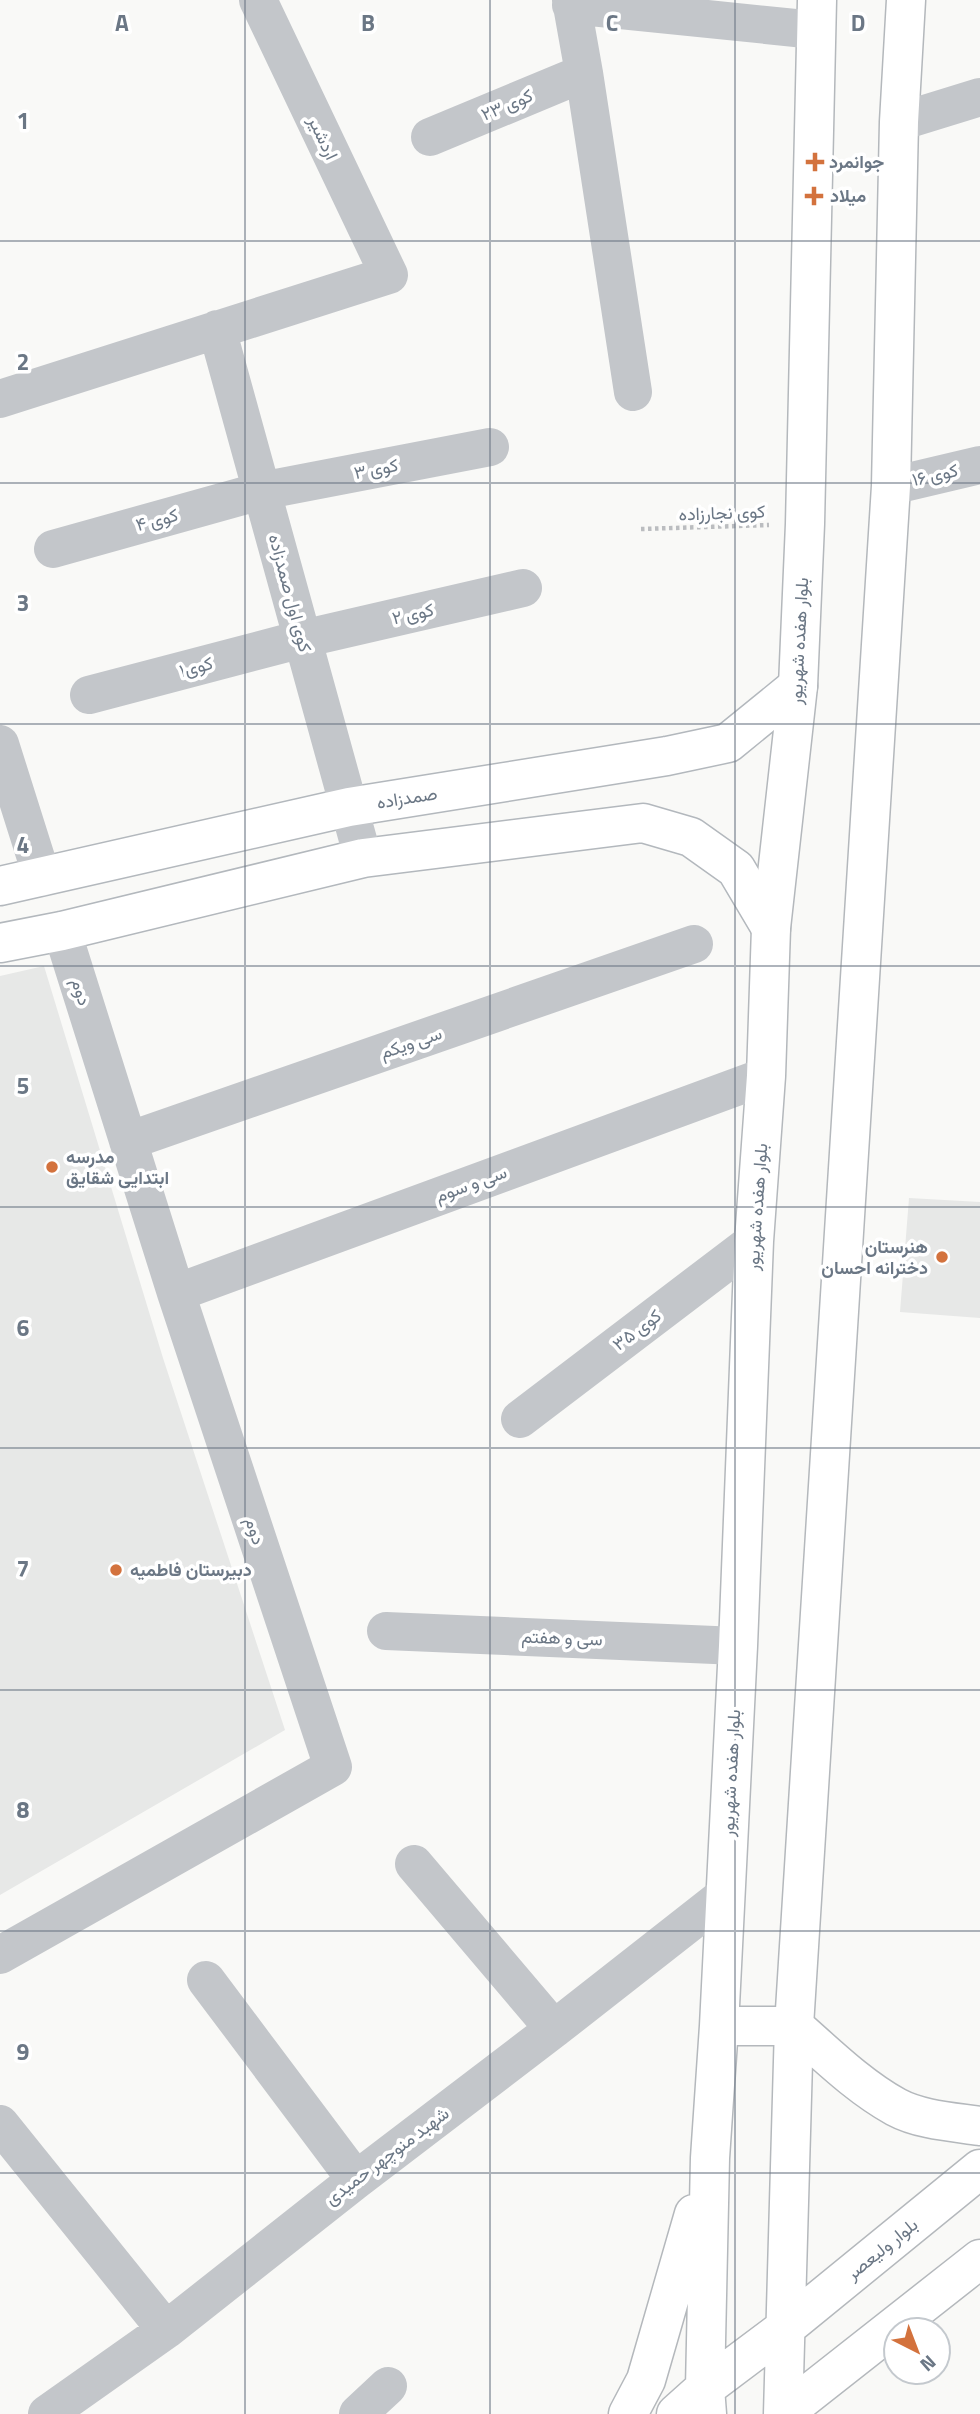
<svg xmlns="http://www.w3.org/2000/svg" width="980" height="2414" viewBox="0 0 980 2414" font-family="'Titillium Web',Vazirmatn,sans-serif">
<rect width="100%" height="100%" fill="#f9f9f7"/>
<path fill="#e7e8e7" d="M44,966L163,1358L285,1730L0,1895V976Z
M909,1198L980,1202V1318L900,1312Z"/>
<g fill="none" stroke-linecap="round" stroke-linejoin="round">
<g stroke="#b3b8bd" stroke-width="41">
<path id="secondary" d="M0,886L349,807L667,756L728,743L798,686
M0,943L62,931L363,858L643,823L691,837L736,869L771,928"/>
</g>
<g stroke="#b4b8bc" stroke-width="41">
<path id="primary" d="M719,2026H794C826,2054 858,2086 896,2107C920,2120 953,2122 980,2126
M628,2414L646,2380L694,2214
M676,2414L705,2388L785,2328L980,2169
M707,2414L705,2388L710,2158L719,2026L738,1646L754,1241L766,1076L771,928L798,686L805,524L817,0
M783,2414L794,2026L891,486L899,122L906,0
M783,2414L980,2259"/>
</g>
<path stroke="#bbbdc0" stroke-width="4.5" stroke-dasharray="3.5 3.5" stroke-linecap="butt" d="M641,529L769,525"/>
<path stroke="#c3c6ca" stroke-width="38" d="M571,0L584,73L633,392
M571,5L815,30
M899,122L980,97
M430,137L584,73
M217,329L363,858
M0,399L389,275L258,0
M891,486L980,465
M53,549L261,491L490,447
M89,695L302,639L523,588
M0,744L42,877
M128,1141L694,944
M176,1293L766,1076
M520,1419L754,1241
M386,1631L738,1646
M414,1864L554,2029
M0,1955L333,1767L176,1293L62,931
M206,1980L356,2180
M0,2124L166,2330
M47,2414L166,2330L356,2180L554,2029L725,1895
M358,2414L388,2386"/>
<use href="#secondary" stroke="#fff" stroke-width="38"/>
<use href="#primary" stroke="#fff" stroke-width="38"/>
</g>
<path fill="none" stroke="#6b7785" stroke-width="2" stroke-opacity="0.55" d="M245,0V2414M490,0V2414M735,0V2414M0,241H980M0,483H980M0,724H980M0,966H980M0,1207H980M0,1448H980M0,1690H980M0,1931H980M0,2173H980"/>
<g fill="#d3723d" stroke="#fff" stroke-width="2.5">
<path d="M811.5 151.5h7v7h7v7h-7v7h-7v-7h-7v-7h7z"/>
<path d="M810.5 185.5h7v7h7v7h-7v7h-7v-7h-7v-7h7z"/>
<circle cx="52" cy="1167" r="7"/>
<circle cx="942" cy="1257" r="7"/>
<circle cx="116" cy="1570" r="7"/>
</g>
<g text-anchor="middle" stroke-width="7" stroke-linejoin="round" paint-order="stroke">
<g font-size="18" fill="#6b7785" stroke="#fff">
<text transform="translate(507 105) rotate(-23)" y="6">کوی ۲۳</text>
<text transform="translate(323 138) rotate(65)" y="6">اردشیر</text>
<text transform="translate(376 469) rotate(-11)" y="6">کوی ۳</text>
<text transform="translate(935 475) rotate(-13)" y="6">کوی ۱۶</text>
<text transform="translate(722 513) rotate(-2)" y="6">کوی نجارزاده</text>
<text transform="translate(157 520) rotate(-15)" y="6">کوی ۴</text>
<text transform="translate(290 593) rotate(75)" y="6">کوی اول صمدزاده</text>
<text transform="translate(413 614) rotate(-13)" y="6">کوی ۲</text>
<text transform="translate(799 641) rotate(-87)" y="6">بلوار هفده شهریور</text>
<text transform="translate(196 667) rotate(-15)" y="6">کوی۱</text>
<text transform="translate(407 798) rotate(-9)" y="6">صمدزاده</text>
<text transform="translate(81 992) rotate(73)" y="6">دوم</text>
<text transform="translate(411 1043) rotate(-19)" y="6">سی ویکم</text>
<text transform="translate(471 1184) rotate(-20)" y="6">سی و سوم</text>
<text transform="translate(757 1207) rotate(-86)" y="6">بلوار هفده شهریور</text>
<text transform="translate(637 1330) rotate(-37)" y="6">کوی ۳۵</text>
<text transform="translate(255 1531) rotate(72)" y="6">دوم</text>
<text transform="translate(562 1638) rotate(2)" y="6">سی و هفتم</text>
<text transform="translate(731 1773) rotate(-87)" y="6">بلوار هفده شهریور</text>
<text transform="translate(387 2156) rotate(-37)" y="6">شهبد منوچهر حمیدی</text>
<text transform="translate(882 2249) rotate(-39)" y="6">بلوار ولیعصر</text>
</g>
<g font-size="18" font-weight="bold" fill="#6b7785" stroke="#fff" text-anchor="start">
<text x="829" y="168">جوانمرد</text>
<text x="830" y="202">میلاد</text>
<text x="66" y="1163">مدرسه<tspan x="66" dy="21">ابتدایی شقایق</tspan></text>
<text x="928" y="1253" text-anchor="end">هنرستان<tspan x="928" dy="21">دخترانه احسان</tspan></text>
<text x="130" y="1576">دبیرستان فاطمیه</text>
</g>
</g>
<g font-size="23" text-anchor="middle" font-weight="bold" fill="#6b7785" stroke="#fff" stroke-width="7" stroke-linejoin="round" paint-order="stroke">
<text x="122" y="31">A</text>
<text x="368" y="31">B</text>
<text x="612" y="31">C</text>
<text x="858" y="31">D</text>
<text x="23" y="129">1</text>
<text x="23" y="370">2</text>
<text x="23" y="611">3</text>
<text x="23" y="853">4</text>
<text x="23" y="1094">5</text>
<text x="23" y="1336">6</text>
<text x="23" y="1577">7</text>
<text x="23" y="1818">8</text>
<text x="23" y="2060">9</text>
</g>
<g transform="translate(917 2351) rotate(138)"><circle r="33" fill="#ffffff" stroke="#c4c9ce" stroke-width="2"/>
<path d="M0-5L12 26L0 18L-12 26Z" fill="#d3723d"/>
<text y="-10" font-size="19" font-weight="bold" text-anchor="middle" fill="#6b7785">N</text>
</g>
</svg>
